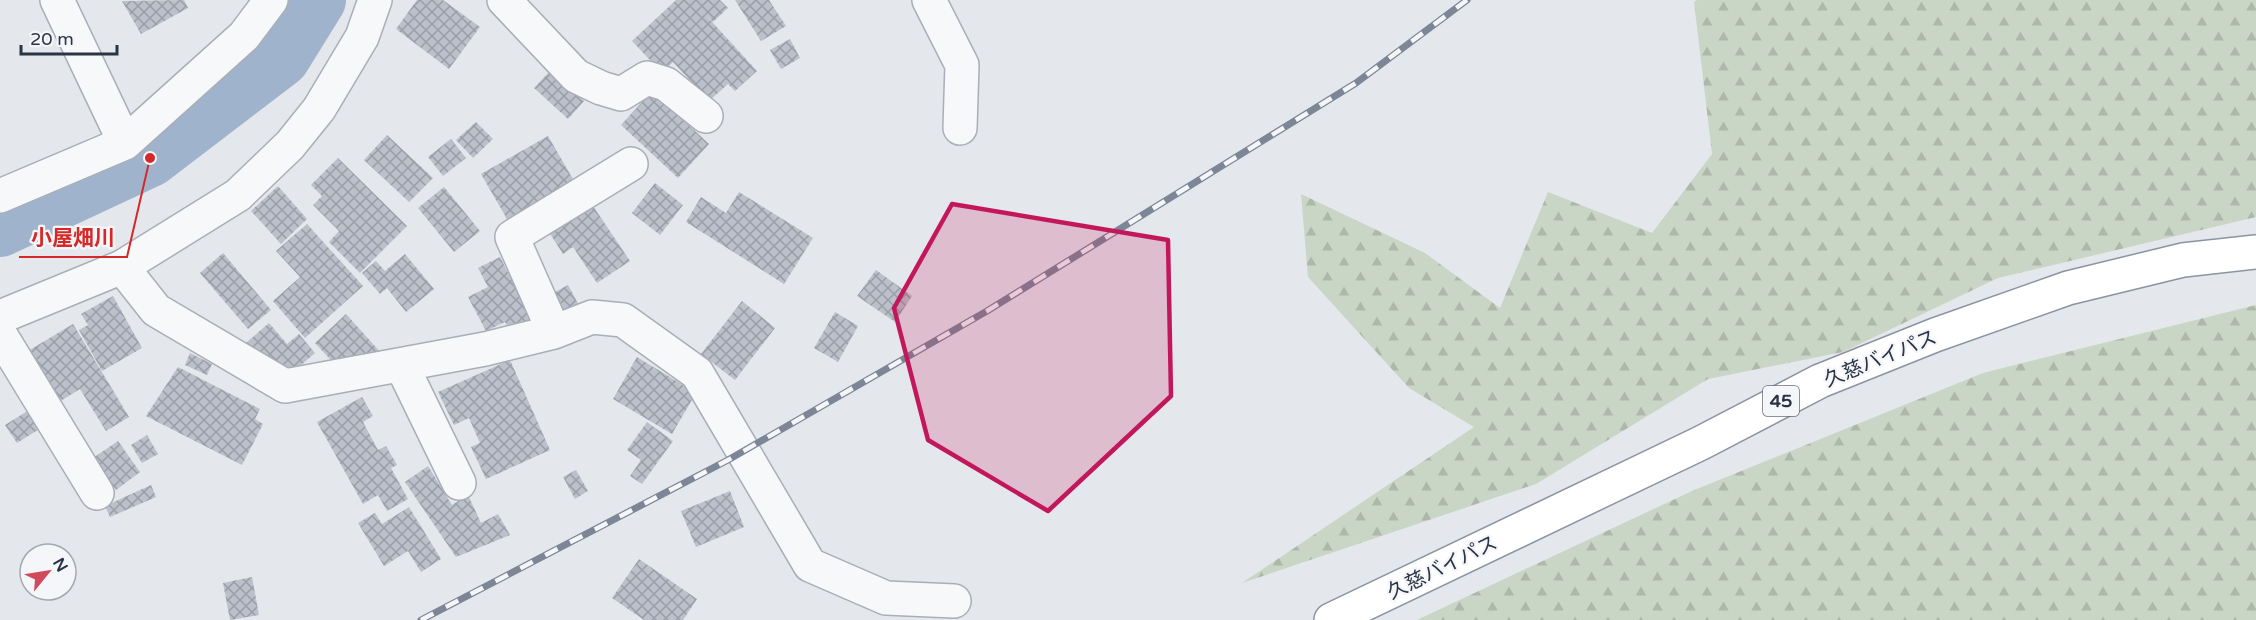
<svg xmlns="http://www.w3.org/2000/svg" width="2256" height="620" viewBox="0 0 2256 620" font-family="'Varela Round','Noto Sans JP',sans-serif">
<defs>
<pattern id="forest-firs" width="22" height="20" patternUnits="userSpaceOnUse" patternTransform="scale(1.5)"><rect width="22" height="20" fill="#c9d6c5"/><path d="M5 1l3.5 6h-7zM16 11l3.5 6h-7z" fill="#adb8ab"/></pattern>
<pattern id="building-cross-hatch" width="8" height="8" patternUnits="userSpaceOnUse" patternTransform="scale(1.5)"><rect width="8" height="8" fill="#bbc0ca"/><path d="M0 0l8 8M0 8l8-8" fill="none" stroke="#989da6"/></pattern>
</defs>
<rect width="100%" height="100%" fill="#e4e7ec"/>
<path fill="url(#forest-firs)" d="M1697,0H2256V217L1998,278L1843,352L1708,379L1536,484L1242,583L1474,427L1409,388L1308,277L1301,194L1425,253L1500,308L1548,192L1652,233L1712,154L1694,2Z
M2256,305V620H1417L1692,491L1983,373Z"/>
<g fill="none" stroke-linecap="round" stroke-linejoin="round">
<path stroke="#9fb4cc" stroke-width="58" d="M0,228L150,158L281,58L317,0"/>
</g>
<path fill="url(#building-cross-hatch)" d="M184,0L188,8L141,34L122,1Z
M417,0H443L480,27L449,69L396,29Z
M676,0H720L728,8L713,22L702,11L757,71L735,91L728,84L709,101L673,62L662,73L632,41Z
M735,0H769L786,26L761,41Z
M790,39L800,58L781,69L770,50Z
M551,70L584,101L568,119L534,88Z
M652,91L709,144L678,178L621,125Z
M476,122L493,139L473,158L456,140Z
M387,135L433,178L409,202L364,160Z
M548,136L574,181L507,219L481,174Z
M451,139L466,158L443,176L428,157Z
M338,158L407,226L360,273L329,242L339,231L313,205L322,196L311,185Z
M655,183L683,205L660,235L632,213Z
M278,186L307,219L281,244L251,211Z
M444,187L480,231L454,252L418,208Z
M739,192L813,238L784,284L686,222L701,197L726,213Z
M589,200L630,261L597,283L573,247L563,254L547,229Z
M307,224L363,286L305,338L273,301L300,277L276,251Z
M223,253L271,310L248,329L200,273Z
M405,254L434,289L406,312L387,288L380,294L362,273L376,261L385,271Z
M500,257L532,320L510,331L505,322L486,331L468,297L488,287L478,268Z
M876,270L912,296L895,322L857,296Z
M568,285L582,311L559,323L546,297Z
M113,296L142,348L102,371L79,330L88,325L81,314Z
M742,301L775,328L735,380L701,354Z
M835,312L858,326L838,362L814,348Z
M346,314L382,354L345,375L315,343Z
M269,323L287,344L299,334L315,353L286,378L269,371L246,343Z
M73,324L129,417L106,431L80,389L59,402L28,351Z
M190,353L212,364L207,375L185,365Z
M637,357L696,393L672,434L613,399Z
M510,360L550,450L486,479L471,447L480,443L469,418L454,425L438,392Z
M178,367L260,409L255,419L263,424L242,465L146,416Z
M362,397L373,416L363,422L378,450L386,446L397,465L391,468L408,499L387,511L378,495L363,504L317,422Z
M29,410L41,428L17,443L5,425Z
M647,422L673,441L642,484L630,476L641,460L627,450Z
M147,435L158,454L142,463L131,445Z
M118,441L140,472L116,490L93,458Z
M428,466L452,505L468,495L481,523L498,514L510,535L456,557L405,482Z
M576,470L588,491L575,499L563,477Z
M151,485L156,497L110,517L105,506Z
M730,491L744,527L696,547L681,511Z
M409,507L441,559L421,572L408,551L384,566L358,523L375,513L382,524Z
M639,559L697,599L683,620H644L612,598Z
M252,577L259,615L230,620L223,583Z"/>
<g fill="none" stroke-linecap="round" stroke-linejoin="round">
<g stroke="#a9aeb7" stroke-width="36">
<path id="minor" d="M57,0L125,143
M504,0L576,76L601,88L621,94L647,78L666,84L706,116
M929,0L962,65L960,128
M0,196L125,143L244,36L271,0
M122,267L156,310L285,386L485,349L554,332L592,317L623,320L697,373L810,565L886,598L954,601
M0,317L122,267L238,195L290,145L319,109L362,37L375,0
M554,332L512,237L631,164
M0,334L97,493
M402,366L459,483"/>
</g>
<g stroke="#8b94a3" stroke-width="36">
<path id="highway" d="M1331,620L1701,443L1820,381L1935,335L2068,288L2183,260L2256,252"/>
</g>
<use href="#minor" stroke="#f7f8fa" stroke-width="33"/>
<use href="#highway" stroke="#fff" stroke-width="33"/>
<g stroke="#7d8696" stroke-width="7">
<path id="rail" d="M421,620L728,460L987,311L1356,83L1467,0"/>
</g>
<use href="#rail" stroke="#f4f6f9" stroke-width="4.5" stroke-dasharray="14" stroke-linecap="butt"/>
</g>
<path fill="#c2185b" fill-opacity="0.2" stroke="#c2185b" stroke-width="4.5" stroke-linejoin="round" d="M952,204L1168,240L1171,396L1048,511L928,440L894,308Z"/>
<g text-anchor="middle" stroke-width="4.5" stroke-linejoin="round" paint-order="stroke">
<rect fill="#f4f6f9" stroke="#676e7b" stroke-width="1.5" x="1763" y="386" width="36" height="30" rx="4.5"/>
<g font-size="18" font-weight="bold" fill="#2b3445">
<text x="1781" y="407">45</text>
</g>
<g font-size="20" fill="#2b3445" stroke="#f4f6f9">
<text transform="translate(1880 358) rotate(-22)" y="7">久慈バイパス</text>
<text transform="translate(1442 567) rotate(-26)" y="7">久慈バイパス</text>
</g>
</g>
<path fill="none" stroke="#d62828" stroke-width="2" d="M150 158L127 257H19"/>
<circle fill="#d62828" stroke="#f4f6f9" stroke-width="2" cx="150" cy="158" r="6"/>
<g font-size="21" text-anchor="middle" font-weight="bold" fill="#d62828" stroke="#f4f6f9" stroke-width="4.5" stroke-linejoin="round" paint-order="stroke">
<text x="73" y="245">小屋畑川</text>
</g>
<g transform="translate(48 572) rotate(60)"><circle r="28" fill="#f4f6f9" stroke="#a4a8b1" stroke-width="1.5"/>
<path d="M0-4.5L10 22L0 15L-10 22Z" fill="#d1495b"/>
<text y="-9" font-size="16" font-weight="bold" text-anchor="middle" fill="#2b3445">N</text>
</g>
<path d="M21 45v9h96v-9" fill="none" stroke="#2b3445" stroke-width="3"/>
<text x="30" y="45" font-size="18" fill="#2b3445" stroke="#f4f6f9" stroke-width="4.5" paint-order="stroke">20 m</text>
</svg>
